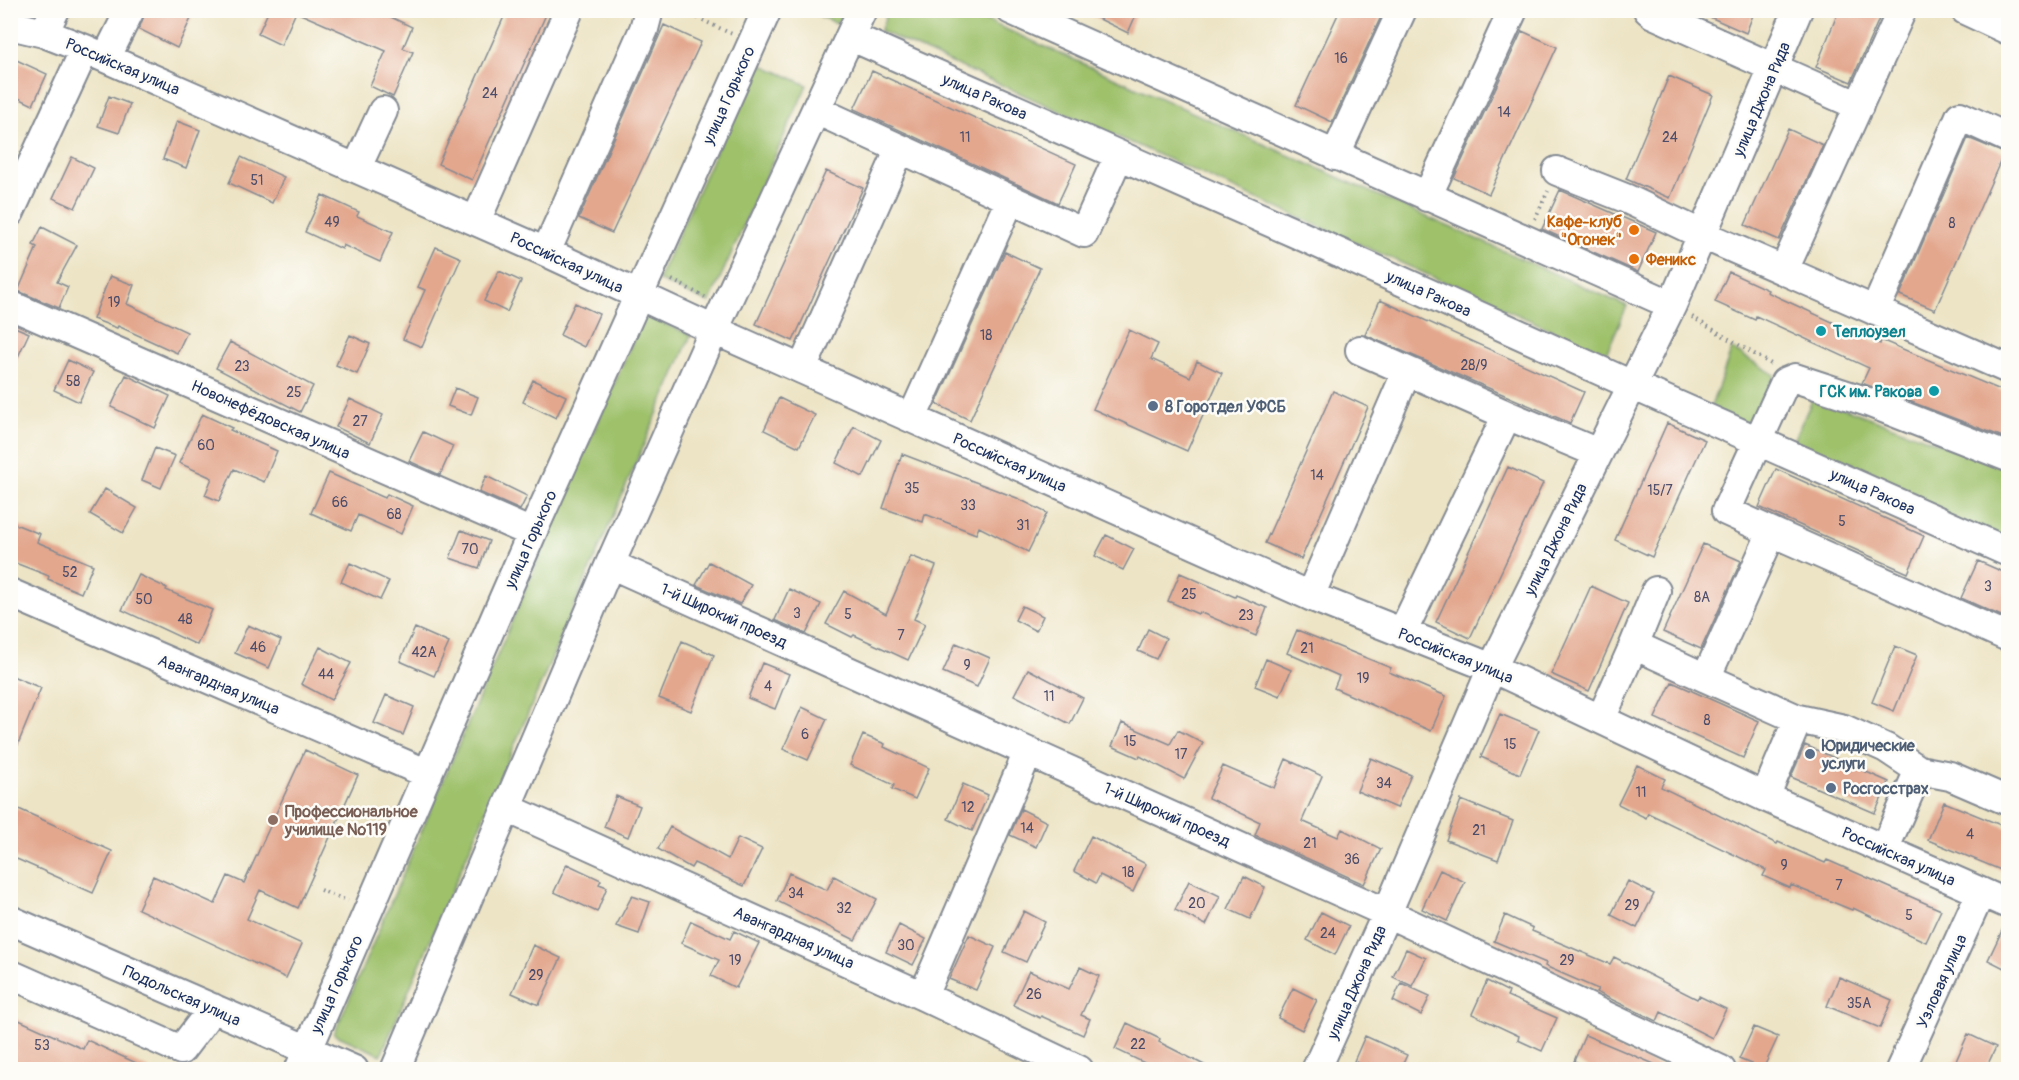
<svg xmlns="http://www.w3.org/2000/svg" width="2019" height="1080" viewBox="0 0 2019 1080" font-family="Pangolin,sans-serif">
<rect width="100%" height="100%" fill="#fdfcf7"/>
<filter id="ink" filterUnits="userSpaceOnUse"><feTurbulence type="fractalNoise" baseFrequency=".0167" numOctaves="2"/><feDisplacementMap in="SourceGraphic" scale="12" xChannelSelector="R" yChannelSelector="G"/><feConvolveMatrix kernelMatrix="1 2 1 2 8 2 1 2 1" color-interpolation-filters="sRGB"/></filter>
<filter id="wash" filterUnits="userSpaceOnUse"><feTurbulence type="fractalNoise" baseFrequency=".008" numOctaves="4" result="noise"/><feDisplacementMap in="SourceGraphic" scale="24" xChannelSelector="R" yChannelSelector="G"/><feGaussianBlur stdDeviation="1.35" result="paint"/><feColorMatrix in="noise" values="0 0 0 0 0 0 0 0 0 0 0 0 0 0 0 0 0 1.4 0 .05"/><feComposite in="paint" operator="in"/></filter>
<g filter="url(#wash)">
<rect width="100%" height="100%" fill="#ede4c5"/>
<path fill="#9ec16b" stroke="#5c7864" stroke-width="1.5" d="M809,11H844L837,24Z
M888,11H965L1627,306L1606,354L880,31Z
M756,62L807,85L709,303L658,280Z
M644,315L691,335L381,1055L334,1034Z
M1732,349L1775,375L1750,426L1710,409Z
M1814,397L2008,469V543L1790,447Z"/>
<g id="blocks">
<path fill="#e3a78e" d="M146,10H195L177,48L139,29Z
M269,10H376L412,27L403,48L413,52L393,97L370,86L386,51L296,12L281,45L258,34Z
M507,10H548L472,180L438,164Z
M1081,10H1138L1128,33Z
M1340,10H1384L1332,122L1296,105Z
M1694,10H1755L1746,33Z
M1839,10H1883L1851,82L1816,67Z
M664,25L701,42L612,233L579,218Z
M1522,31L1557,47L1489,194L1454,178Z
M10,57L47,74L33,105L10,94Z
M872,71L1076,164L1058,203L854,109Z
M1669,76L1713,95L1670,198L1626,179Z
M109,96L130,104L119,133L98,126Z
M177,121L200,130L186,168L163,159Z
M1788,129L1823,145L1779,240L1745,225Z
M1968,138L2004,153L1935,310L1900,295Z
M72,157L94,168L75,208L53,198Z
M241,157L284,177L272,203L229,183Z
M826,171L863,188L793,341L756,324Z
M1560,190L1656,232L1638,272L1542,229Z
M322,195L359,212L357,216L393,232L380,262L343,245L342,249L305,232Z
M42,227L77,245L57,282L68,287L59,308L18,291L37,247L33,245Z
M436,247L461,258L422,347L403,339L425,290L418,287Z
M1005,252L1040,268L970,420L936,404Z
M499,271L521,281L507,312L484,301Z
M1729,272L1768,290L1767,292L1880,344L1881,340L2008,393V439L1862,383L1869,368L1756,316L1755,320L1715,302Z
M110,276L134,285L127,304L187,332L177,353L118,326L117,328L93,319Z
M1380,300L1584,392L1570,423L1365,335Z
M575,303L599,314L584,347L560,335Z
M10,325L29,333L10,374Z
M1129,330L1158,344L1151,359L1190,377L1197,361L1222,373L1187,451L1093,409Z
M350,335L370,344L357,374L336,365Z
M230,342L313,386L300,412L216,368Z
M68,360L93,372L79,402L54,390Z
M126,375L170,396L155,428L111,407Z
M533,380L566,396L556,418L523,402Z
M455,388L478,397L471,415L448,406Z
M1333,391L1368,407L1301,559L1265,543Z
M779,398L815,415L799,447L764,430Z
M350,399L383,415L370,443L336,427Z
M202,414L232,428L230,430L277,451L264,482L234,469L219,501L205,495L212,478L179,463Z
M1667,423L1705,440L1652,557L1615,540Z
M854,426L881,440L863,477L836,463Z
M423,432L453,446L440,475L409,461Z
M155,448L175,456L161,488L142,480Z
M902,454L1017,498L1047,513L1028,552L979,527L976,534L925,514L923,522L883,508Z
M1508,467L1543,483L1470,638L1436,622Z
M1776,469L1924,536L1908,573L1759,507Z
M329,473L385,498L387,494L413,506L401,534L358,515L351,531L311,513Z
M486,476L527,496L520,510L479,492Z
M105,489L137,508L123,533L90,514Z
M10,522L40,534L37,542L93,565L81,593L48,579L49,576L10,561Z
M461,530L489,541L479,568L450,558Z
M1106,535L1134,549L1123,570L1095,556Z
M1703,544L1741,561L1701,649L1663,632Z
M911,556L936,566L914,619L925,624L908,660L854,635L852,637L826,624L844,591L886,614Z
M1978,561L2008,574V619L1961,598Z
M709,562L751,585L740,604L696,585Z
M350,563L389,581L380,600L341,582Z
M1180,573L1235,597L1236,595L1267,608L1256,636L1199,612L1198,614L1168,601Z
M139,575L167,588L166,590L212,610L197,645L122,610Z
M1591,586L1628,603L1589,691L1551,674Z
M789,589L821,604L806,634L775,620Z
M1022,606L1043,616L1036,631L1015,620Z
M248,625L281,640L269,668L235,653Z
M415,628L449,643L434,676L400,661Z
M1148,629L1166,638L1156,659L1138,651Z
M1297,630L1391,668L1389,672L1446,696L1431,731L1334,688L1339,676L1287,653Z
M682,641L714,655L691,711L659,698Z
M956,643L990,658L977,687L943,672Z
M1895,646L1917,655L1894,711L1872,702Z
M320,647L351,663L331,700L301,684Z
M1266,659L1291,670L1280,696L1255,686Z
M762,663L789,674L775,709L748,698Z
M1028,669L1083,698L1070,724L1014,695Z
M10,675L41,688L11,761H10Z
M1672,682L1759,721L1743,758L1655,718Z
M386,695L414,707L403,735L374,723Z
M802,707L827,719L808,760L783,749Z
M1500,714L1539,730L1520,774L1481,757Z
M1122,723L1170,744L1178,730L1203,743L1184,779L1140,756L1139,758L1112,746Z
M863,735L885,744L884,747L929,768L915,799L892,789L894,785L850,765Z
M1805,745L1889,782L1875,813L1791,777Z
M305,750L358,775L298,908L260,890L247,919L302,944L286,978L138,909L153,876L215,904L228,876L244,883Z
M1371,758L1411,775L1397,808L1357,791Z
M1286,759L1322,776L1302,821L1338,837L1342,829L1381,849L1364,884L1255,835L1260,822L1208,798L1223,766L1274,788Z
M1637,765L1665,779L1661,787L1777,844L1778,842L1825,863L1827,860L1941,910L1926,942L1853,908L1852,910L1791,885L1790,888L1763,876L1766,870L1648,813L1646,818L1618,804Z
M963,784L988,795L972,831L948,819Z
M616,796L640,806L628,837L604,827Z
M1461,800L1513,821L1498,860L1446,840Z
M1944,802L2008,828V873L1928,840Z
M10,805L112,851L93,893L10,856Z
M1021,809L1047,822L1036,847L1010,835Z
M670,827L728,859L738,838L762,849L744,886L694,863L691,868L658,849Z
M1091,836L1146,864L1133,892L1100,875L1096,883L1074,871Z
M567,864L601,880L599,884L607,887L597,912L554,892Z
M1440,870L1465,882L1447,921L1422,909Z
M789,873L827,890L834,876L877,899L855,940L777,901Z
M1244,876L1265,887L1250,919L1228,909Z
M1189,881L1220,896L1206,925L1175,910Z
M1628,881L1654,894L1637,928L1611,915Z
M632,896L650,902L639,934L616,926Z
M1024,911L1045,922L1026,962L1004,952Z
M1321,912L1349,926L1335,955L1307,940Z
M1505,915L1533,928L1532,931L1610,964L1614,957L1697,999L1699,996L1726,1009L1712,1038L1661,1012L1657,1021L1596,992L1598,989L1545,966L1546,963L1494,941Z
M2007,920H2008V970L1988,960Z
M691,921L730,939L734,931L759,943L736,988L711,976L719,960L681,943Z
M899,925L926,939L913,965L886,952Z
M969,935L995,947L976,990L949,979Z
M533,945L561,958L539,1005L512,993Z
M1406,949L1426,958L1412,986L1393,977Z
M1080,967L1099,976L1081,1015L1090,1019L1083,1035L1041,1016L1040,1018L1013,1005L1029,971L1069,989Z
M1839,977L1892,1000L1880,1028L1827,1006Z
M1487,981L1509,992L1507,996L1557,1018L1542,1051L1518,1040L1519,1036L1472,1014Z
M1401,983L1430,996L1421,1015L1393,1001Z
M1293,988L1317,1000L1302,1030L1278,1018Z
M10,1016L83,1049L87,1040L151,1070H10Z
M1127,1023L1160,1039L1159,1042L1214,1070H1159L1115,1049Z
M1754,1027L1778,1037L1763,1069L1739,1059Z
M1968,1034L1996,1047L1985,1070H1952Z
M1585,1035L1666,1069V1070H1594L1574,1061Z
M1365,1036L1407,1055L1400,1070H1374L1354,1061Z"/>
</g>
</g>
<g filter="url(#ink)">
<use href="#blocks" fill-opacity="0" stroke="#848a92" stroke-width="1.5"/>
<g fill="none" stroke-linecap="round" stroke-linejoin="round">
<g stroke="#848a92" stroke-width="32">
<path id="minor" d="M1011,10L1672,305
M1648,10L1653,14L1859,106
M1965,10L2008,30
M10,25L44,33L85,49L546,252L714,330L1310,596L1492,668L1765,797L2008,904
M44,33L55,10
M850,36L1295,233L1632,385L2008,552
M106,58L130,10
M816,110L1084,233L1119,155
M1335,156L1402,10
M357,167L383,111
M1557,171L1625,198L1703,235L2008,369
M1427,197L1513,10
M10,212L85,49
M476,221L569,10
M546,252L644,29L649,10
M1784,270L1902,10
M10,305L532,533
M1875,311L1960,116L2008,138
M1360,350L1507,415L1598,453
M802,369L900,149
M912,418L1010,200
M1772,532L2008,637
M610,564L1387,913L1721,1070
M10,593L428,774
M1310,596L1407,371
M1402,633L1507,415
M1634,645L1656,591
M1601,719L1634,645L1706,678
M1798,719L1706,678L1772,532L1726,511L1785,382L1795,378L1868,402L2008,457
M1919,770L1950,776L2008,801
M1765,797L1798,719L1844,729L1886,748L1919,770L1884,850
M507,808L923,996L1079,1070
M10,920L354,1070
M10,974L181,1050L213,1008
M923,996L1028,752
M299,1070L532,533L767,10
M395,1070L610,564L714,330L862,10
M1316,1070L1387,913L1492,668L1672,305L1798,10
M1900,1070L1981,892"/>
</g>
<path stroke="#848a92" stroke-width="4" stroke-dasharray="1.5 4.5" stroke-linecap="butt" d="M681,10L732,34
M1535,219L1548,191
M672,280L705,297
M1692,317L1771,364
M320,890L348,901"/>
<use href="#minor" stroke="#fff" stroke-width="28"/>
</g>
</g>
<g fill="#e8710a" stroke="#fdfcf7" stroke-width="2">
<circle cx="1634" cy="230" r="6"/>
<circle cx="1634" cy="259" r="6"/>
</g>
<g fill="#0f9aa8" stroke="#fdfcf7" stroke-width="2">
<circle cx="1821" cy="331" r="6"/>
<circle cx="1934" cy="391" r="6"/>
</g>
<g fill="#5c6f8a" stroke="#fdfcf7" stroke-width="2">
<circle cx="1153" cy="406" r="6"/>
<circle cx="1810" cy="754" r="6"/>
<circle cx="1831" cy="788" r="6"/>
</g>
<circle fill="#8d6e63" stroke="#fdfcf7" stroke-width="2" cx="273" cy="820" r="6"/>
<g text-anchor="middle" stroke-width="5" stroke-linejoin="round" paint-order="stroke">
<g font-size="14" fill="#4d4d6a">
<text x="1341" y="63">16</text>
<text x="490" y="98">24</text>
<text x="1504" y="117">14</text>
<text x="965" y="142">11</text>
<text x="1670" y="142">24</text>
<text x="257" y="185">51</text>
<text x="332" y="227">49</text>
<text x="1952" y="228">8</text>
<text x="114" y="307">19</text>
<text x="986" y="340">18</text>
<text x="1474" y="370">28/9</text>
<text x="242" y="371">23</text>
<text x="73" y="386">58</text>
<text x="294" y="397">25</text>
<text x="360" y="426">27</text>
<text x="206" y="450">60</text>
<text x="1317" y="480">14</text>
<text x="912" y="493">35</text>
<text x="1660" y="495">15/7</text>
<text x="340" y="507">66</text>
<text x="968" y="510">33</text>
<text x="394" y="519">68</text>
<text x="1842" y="526">5</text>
<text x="1023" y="530">31</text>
<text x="470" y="554">70</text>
<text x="70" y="577">52</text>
<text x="1988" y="591">3</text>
<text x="1189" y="599">25</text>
<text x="1702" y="602">8А</text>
<text x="144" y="604">50</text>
<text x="797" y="618">3</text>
<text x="848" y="619">5</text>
<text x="1246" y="620">23</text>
<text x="185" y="624">48</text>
<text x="901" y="640">7</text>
<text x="258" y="652">46</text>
<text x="1307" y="653">21</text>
<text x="424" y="657">42А</text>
<text x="967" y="670">9</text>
<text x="326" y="679">44</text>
<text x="1363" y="683">19</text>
<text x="768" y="691">4</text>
<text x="1049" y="701">11</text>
<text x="1707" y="725">8</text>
<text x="805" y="739">6</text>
<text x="1130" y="746">15</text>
<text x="1510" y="749">15</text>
<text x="1181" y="759">17</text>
<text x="1384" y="788">34</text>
<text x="1641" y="797">11</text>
<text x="968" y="812">12</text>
<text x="1027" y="833">14</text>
<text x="1479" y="835">21</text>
<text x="1970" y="839">4</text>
<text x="1310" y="848">21</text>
<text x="1352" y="864">36</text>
<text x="1784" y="870">9</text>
<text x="1128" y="877">18</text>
<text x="1839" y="890">7</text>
<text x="796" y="898">34</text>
<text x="1197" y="908">20</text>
<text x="1632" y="910">29</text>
<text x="844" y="913">32</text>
<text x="1909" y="920">5</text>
<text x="1328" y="938">24</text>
<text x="906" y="950">30</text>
<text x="735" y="965">19</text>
<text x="1567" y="965">29</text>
<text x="536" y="980">29</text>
<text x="1034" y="999">26</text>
<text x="1859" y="1008">35А</text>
<text x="1138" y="1049">22</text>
<text x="42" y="1050">53</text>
</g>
<g font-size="16" fill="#1b2f5e" stroke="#fdfcf7">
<text transform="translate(123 66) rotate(23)" y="6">Российская улица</text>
<text transform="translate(728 95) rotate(-66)" y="6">улица Горького</text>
<text transform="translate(985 96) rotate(24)" y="6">улица Ракова</text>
<text transform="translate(1761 99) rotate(-67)" y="6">улица Джона Рида</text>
<text transform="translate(567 262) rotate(25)" y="6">Российская улица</text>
<text transform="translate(1429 293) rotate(24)" y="6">улица Ракова</text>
<text transform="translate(271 419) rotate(24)" y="6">Новонефёдовская улица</text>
<text transform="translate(1010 462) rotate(24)" y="6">Российская улица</text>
<text transform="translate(1873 491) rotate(24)" y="6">улица Ракова</text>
<text transform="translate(530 539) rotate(-66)" y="6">улица Горького</text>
<text transform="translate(1555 539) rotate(-64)" y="6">улица Джона Рида</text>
<text transform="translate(724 615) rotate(24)" y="6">1-й Широкий проезд</text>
<text transform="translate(1456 655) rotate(22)" y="6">Российская улица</text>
<text transform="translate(219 684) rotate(23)" y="6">Авангардная улица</text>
<text transform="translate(1167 814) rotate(24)" y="6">1-й Широкий проезд</text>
<text transform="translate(1899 856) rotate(24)" y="6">Российская улица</text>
<text transform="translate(794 937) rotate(24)" y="6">Авангардная улица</text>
<text transform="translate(1941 981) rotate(-66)" y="6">Узловая улица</text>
<text transform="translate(1356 982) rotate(-66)" y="6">улица Джона Рида</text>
<text transform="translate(336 984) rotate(-66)" y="6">улица Горького</text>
<text transform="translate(182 995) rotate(24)" y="6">Подольская улица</text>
</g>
<g font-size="16" font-weight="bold" fill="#c56008" stroke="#fdfcf7" text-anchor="end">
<text x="1622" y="227">Кафе-клуб<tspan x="1622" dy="18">"Огонек"</tspan></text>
<text x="1646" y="265" text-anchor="start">Феникс</text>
</g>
<g font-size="16" font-weight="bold" fill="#0d838f" stroke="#fdfcf7" text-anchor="start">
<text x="1833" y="337">Теплоузел</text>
<text x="1922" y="397" text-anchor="end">ГСК им. Ракова</text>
</g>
<g font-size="16" font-weight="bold" fill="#4e5e75" stroke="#fdfcf7" text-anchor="start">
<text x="1165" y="412">8 Горотдел УФСБ</text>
<text x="1822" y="751">Юридические<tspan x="1822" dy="18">услуги</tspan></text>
<text x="1843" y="794">Росгосстрах</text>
</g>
<g font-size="16" font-weight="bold" fill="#785e54" stroke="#fdfcf7" text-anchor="start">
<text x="285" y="817">Профессиональное<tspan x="285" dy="18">училище №119</tspan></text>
</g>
</g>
<rect width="2019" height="1080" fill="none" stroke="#fdfcf7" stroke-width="36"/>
</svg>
